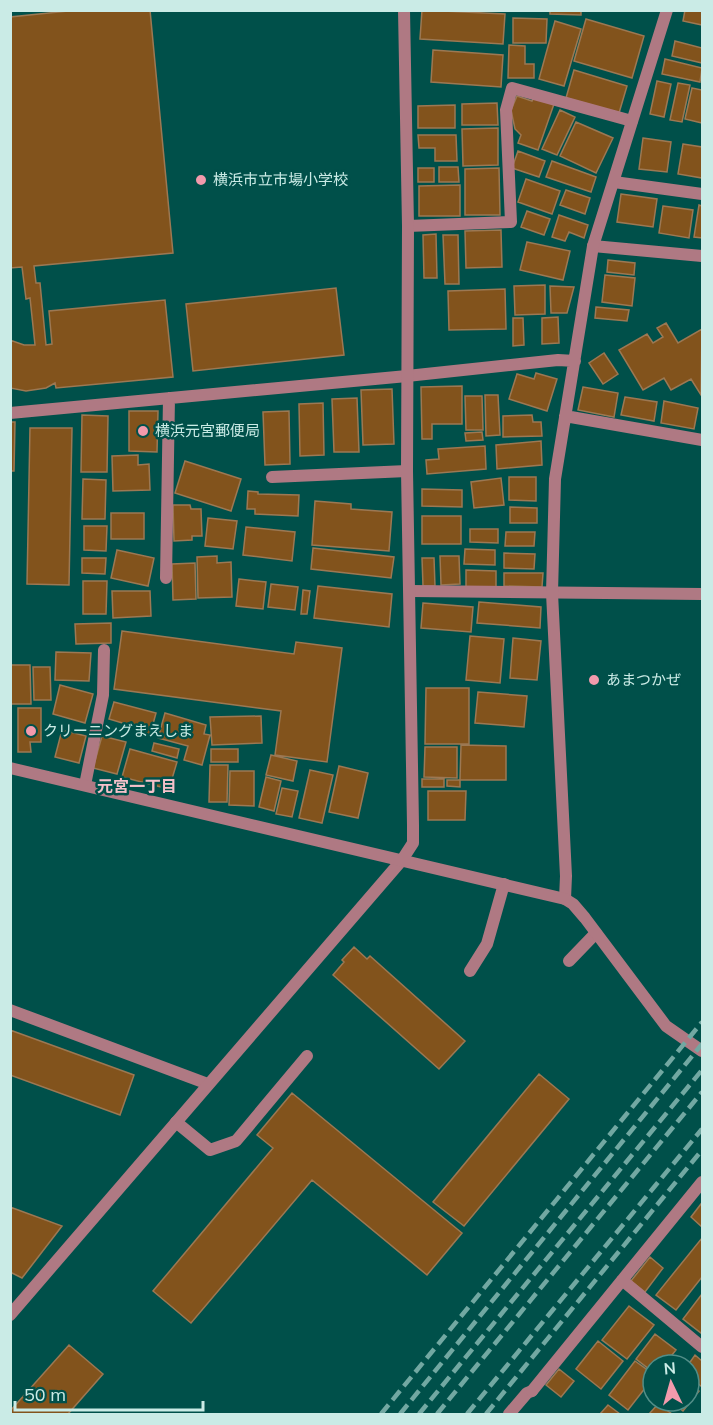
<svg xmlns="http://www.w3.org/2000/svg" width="713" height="1425" viewBox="0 0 713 1425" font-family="Mulish,'Noto Sans JP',sans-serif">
<rect width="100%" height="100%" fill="#00504a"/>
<path fill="#82531c" stroke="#9c7853" stroke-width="1.5" d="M78,10H150L173,253L34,266L36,283H40L46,345L52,344L49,311L165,300L173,377L56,388L55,383L46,388L26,391L10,388V340L24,345H35L30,298L26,299L22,267L10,268V17Z
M422,10L505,14L503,44L420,39Z
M550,10H581V15L550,14Z
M685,10H702V25L683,21Z
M513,18L547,19L546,43H513Z
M586,19L644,36L632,78L574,61Z
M555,21L581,29L564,86L539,79Z
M675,41L702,48V63L672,56Z
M509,45L525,46V64H534V78H508Z
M433,50L503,55L501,87L431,82Z
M665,59L702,68L700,82L662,74Z
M574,70L627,86L619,113L566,98Z
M657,81L671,84L664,117L650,114Z
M678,83L690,85L682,122L670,120Z
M692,88L702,90V123L685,119Z
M517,96L532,101L534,97L554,104L538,150L518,143L521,135L515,129L511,110Z
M497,103L498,125H462V104Z
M455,105V128H418V106Z
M560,110L575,117L557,155L542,149Z
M576,122L613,138L596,173L560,156Z
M498,128V165L463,166L462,129Z
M418,135H456L457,161H435V148H419Z
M643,138L671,142L667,172L639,169Z
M683,144L702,147V178L678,174Z
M518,151L545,161L539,177L512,168Z
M552,161L596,177L591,192L546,177Z
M439,167H458L459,182H439Z
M418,168H434V182H418Z
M499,168L500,215H465V169Z
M526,179L560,191L552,214L518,202Z
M460,185V216H419V186Z
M566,190L590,198L585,214L560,205Z
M621,194L657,199L653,227L617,222Z
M699,205L702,206V238L694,237Z
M663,206L693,210L689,238L659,233Z
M527,211L550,219L544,235L521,227Z
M559,215L588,225L584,238L569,232L565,241L552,237Z
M501,230L502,267L466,268L465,231Z
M436,234L437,278H424L423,235Z
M443,235H458L459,284H445Z
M527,242L570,251L563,280L520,270Z
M608,260L635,263L634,275L607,272Z
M605,275L635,278L632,306L602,302Z
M545,285V314L515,315L514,286Z
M550,286L574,287L567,313H551Z
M336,288L344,355L193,371L186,304Z
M505,289L506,329L449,330L448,291Z
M596,307L629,310L627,321L595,318Z
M558,317L559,343L542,344V318Z
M513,318H523L524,345L513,346Z
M666,323L678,343L702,329L701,395L691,379L671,390L664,378L643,390L619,350L647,334L653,343L663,337L657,328Z
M604,353L618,374L603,384L589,363Z
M536,373L557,379L547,411L509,399L517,374L534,379Z
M462,386V424H432V439H422L421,387Z
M583,387L618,393L614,417L578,410Z
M392,389L394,444L363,445L361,390Z
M485,395H498L500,435L486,436Z
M465,396H482L483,430H466Z
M625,397L657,402L654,421L621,415Z
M357,398L359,452H334L332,399Z
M664,401L698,408L694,429L661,423Z
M323,403L324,455L300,456L299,404Z
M129,411H158L157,452L129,451Z
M289,411L290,464L265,465L263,412Z
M82,415L108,416L107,472H81Z
M532,415L533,422H541L542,436L503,437V416Z
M10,422H15L14,471H10Z
M30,428H72L69,585L27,584Z
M482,432L483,440L466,441L465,433Z
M541,441L542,465L497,469L496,445Z
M485,446L486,469L427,474L426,460L439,459L438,449Z
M138,455V465L149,464L150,490L113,491L112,456Z
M185,461L241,479L231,511L175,493Z
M509,477H536V501L509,500Z
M501,478L504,505L474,508L471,482Z
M83,479L106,480L105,519H82Z
M422,489L462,490V507L422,506Z
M248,491L258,492V494L299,495L298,516L255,514V509H247Z
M315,501L351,504V509L392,512L389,551L312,545Z
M173,505H190L191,509H201L202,536H192V540L174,541Z
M510,507L537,508V523H510Z
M111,513H144V539H111Z
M422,516H461V544H422Z
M208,518L237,521L233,549L205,546Z
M84,526H107L106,551L84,550Z
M246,527L295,532L292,561L243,555Z
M470,529H498V543L470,542Z
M506,532H535L534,546H505Z
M313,548L394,557L391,578L311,569Z
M465,549L495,550V565L464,564Z
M117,550L154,558L148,586L111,578Z
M504,553L535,554L534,569L504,568Z
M217,556V563L231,562L232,597L198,598L197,557Z
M440,556H459L460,584L441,585Z
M82,558H106L105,574L82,573Z
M422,558H434L435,586H423Z
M195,563L196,599L173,600L172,564Z
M466,570L496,571V588H466Z
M504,573H543L542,587L504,586Z
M239,579L266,582L263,609L236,606Z
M83,581H107L106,614H83Z
M271,584L298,587L295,610L268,607Z
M318,586L392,594L389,627L314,618Z
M303,590L310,591L307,614H301Z
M112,591H150L151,616L113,618Z
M479,602L541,607L540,628L477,623Z
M423,603L473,607L471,632L421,628Z
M111,623V643L76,644L75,624Z
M122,631L294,654L296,642L342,648L327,762L275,755L281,711L114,689Z
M470,636L504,639L500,683L466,680Z
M513,638L541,641L537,680L510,678Z
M56,652L91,653L89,681L55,680Z
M10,665H30L31,704H10Z
M33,667H50L51,700H34Z
M60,685L93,694L85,723L53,714Z
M426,688H469V744H425Z
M478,692L527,696L524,727L475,723Z
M114,702L156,713L150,735L135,731L136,727L109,719Z
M18,708H41V742H30L31,752H18Z
M165,713L206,725L204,734L210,735L202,765L184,760L188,746L158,738Z
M261,716L262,743L212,745L210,717Z
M62,730L86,736L79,763L55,757Z
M102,736L126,742L117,774L93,768Z
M154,743L179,749L177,758L152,751Z
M461,745L506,746V780H460Z
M425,747H457V778L424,777Z
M130,749L177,762L169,789L122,777Z
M211,749H238V762H211Z
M271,755L297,761L293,781L266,775Z
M210,765H228L227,802H209Z
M339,766L368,773L358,818L329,812Z
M310,770L333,775L322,823L299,818Z
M230,771H254V806L229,805Z
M266,777L281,781L274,811L259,807Z
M422,779H444V787H422Z
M447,780H460V787L447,786Z
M282,788L298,791L292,817L276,814Z
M428,791H466L465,820H428Z
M354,947L367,959L370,956L465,1041L439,1069L333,975L344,962L342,960Z
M10,1030L134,1075L120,1115L10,1075Z
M539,1074L569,1099L464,1226L433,1202Z
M292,1093L462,1233L427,1275L312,1180L191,1323L153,1291L273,1148L257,1135Z
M701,1204L702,1205V1227L691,1217Z
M10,1207L62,1226L22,1278L10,1272Z
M702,1238V1277L676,1310L656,1295Z
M650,1257L663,1268L645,1292L631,1281Z
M702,1294V1331L701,1333L683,1319Z
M629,1306L654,1325L627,1359L602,1340Z
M655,1334L676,1350L664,1365H653V1372L636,1359Z
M598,1341L623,1361L601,1389L576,1369Z
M69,1345L103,1374L68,1414H10V1411Z
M695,1355L702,1361V1387L689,1376L688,1365Z
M635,1361L653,1374V1378L628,1410L609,1395Z
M559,1369L574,1381L561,1397L546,1385Z
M689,1383L699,1391L683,1411L670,1401H689Z
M658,1404L672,1414H649Z
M608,1405L620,1414H600Z"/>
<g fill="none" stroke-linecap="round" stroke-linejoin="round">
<path stroke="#af7983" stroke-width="12" d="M614,182L702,194
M408,226L511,222L506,110L512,88L632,121
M593,246L702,256
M272,477L407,471
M411,591L702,594
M569,961L596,933
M10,1010L208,1084
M176,1122L210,1150L236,1141L307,1056
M509,1414L527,1393L532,1391"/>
<path stroke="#af7983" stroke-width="12" d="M10,413L407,376L558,360L575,361
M565,416L702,440
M166,578L169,398
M85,785L103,695L104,650
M565,899L566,876L552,593L555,479L593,246L667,10
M470,971L487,944L504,884
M622,1280L702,1347
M10,1315L402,860
M532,1391L702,1182"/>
<path stroke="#af7983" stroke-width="12" d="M10,768L565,899L573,904L585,918L666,1026L702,1051
M402,860L413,843V825L407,471L408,226L404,10"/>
<path stroke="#72a8a2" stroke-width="4.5" stroke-dasharray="12 6" stroke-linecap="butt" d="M381,1414L702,1022
M400,1414L702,1044
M419,1414L702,1070
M437,1414L702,1092
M467,1414L702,1129
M486,1414L702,1150"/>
</g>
<g fill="#f29aac" stroke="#00504a" stroke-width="2">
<circle cx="201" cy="180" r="6"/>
<circle cx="143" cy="431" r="6"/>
<circle cx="594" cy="680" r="6"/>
<circle cx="31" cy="731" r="6"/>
</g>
<g text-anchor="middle" stroke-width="5" stroke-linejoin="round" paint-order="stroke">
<g font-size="15" fill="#caebe6" stroke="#00504a" text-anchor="start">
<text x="213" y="185">横浜市立市場小学校</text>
<text x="155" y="436">横浜元宮郵便局</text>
<text x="606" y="685">あまつかぜ</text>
<text x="43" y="736">クリーニングまえしま</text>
</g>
<g font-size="16" font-weight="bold" fill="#f5c1ca" stroke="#00504a">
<text x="137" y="792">元宮一丁目</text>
</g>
</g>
<rect width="713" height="1425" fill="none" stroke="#caebe6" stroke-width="24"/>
<g transform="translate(671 1383) rotate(355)"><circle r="28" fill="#00504a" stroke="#518e88" stroke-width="1.5"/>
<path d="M0-4.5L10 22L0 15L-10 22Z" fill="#f29aac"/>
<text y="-9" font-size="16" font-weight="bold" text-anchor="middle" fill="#caebe6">N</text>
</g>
<path d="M15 1401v9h188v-9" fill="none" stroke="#caebe6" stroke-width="3"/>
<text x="24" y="1401" font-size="18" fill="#caebe6" stroke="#00504a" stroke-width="4.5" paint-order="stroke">50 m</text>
</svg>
